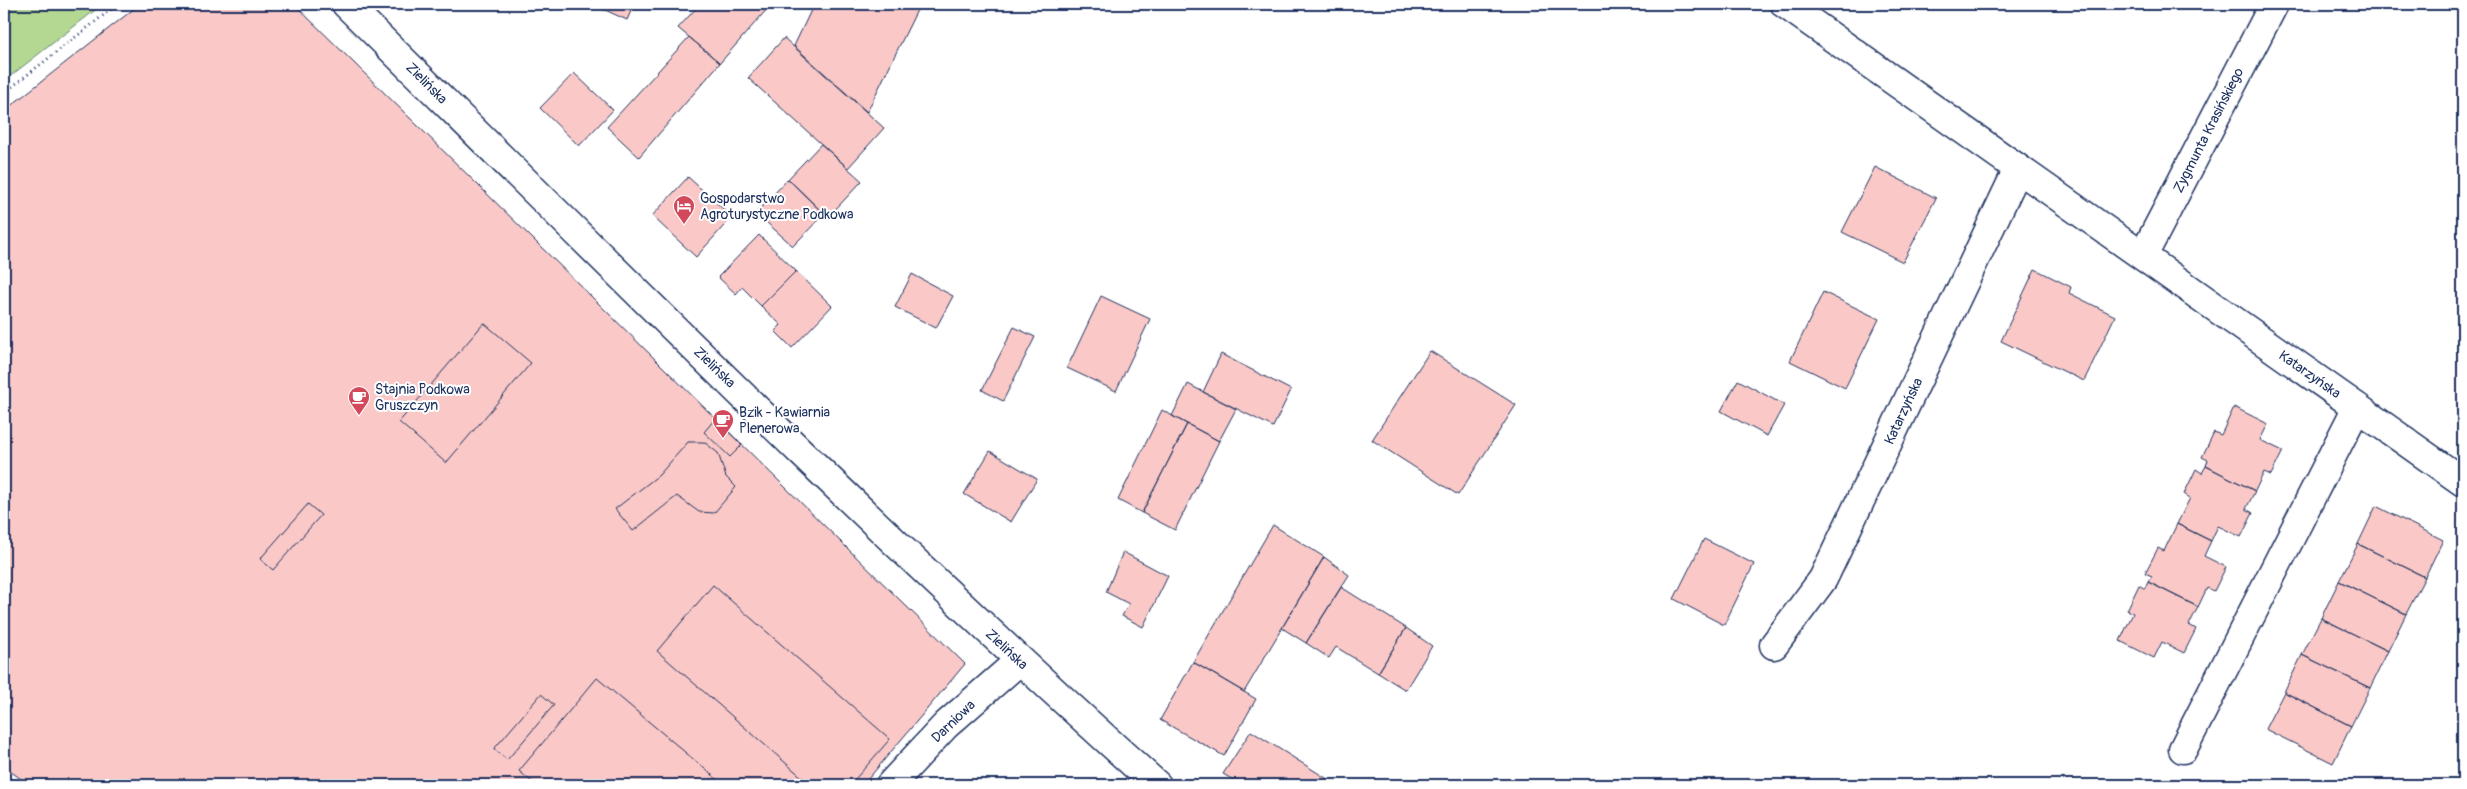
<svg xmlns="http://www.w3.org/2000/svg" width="2467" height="789" viewBox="0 0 2467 789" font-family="Pangolin,sans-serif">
<rect width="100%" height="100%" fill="#fff"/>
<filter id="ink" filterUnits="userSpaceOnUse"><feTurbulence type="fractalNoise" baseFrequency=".02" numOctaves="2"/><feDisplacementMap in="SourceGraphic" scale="10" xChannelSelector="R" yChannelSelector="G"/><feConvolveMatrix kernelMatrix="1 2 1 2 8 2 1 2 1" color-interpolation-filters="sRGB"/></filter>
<g filter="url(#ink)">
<path fill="#b4d791" stroke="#688378" d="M4,4H103L4,81Z"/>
<path fill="#fac9c7" stroke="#1b2f5e" d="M140,4H294L965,664L863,785H30L4,767V111Z
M592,4H634L627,20Z
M700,4H763L768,8L720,63L678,28Z
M814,4H920L867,112L794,46Z
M689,37L720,63L639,157L607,127Z
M784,38L884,128L848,168L748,78Z
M574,73L613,110L579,146L540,108Z
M821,144L862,181L832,213L828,210L824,214L788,179Z
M1875,167L1936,198L1903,262L1842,232Z
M688,177L732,217L696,257L652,216Z
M788,179L824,214L793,246L756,213Z
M759,235L796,271L761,306L742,287L736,294L718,277Z
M2035,269L2071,287L2069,293L2115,316L2084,381L2001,341Z
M796,271L832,306L792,348L775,331L781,325L761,306Z
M912,274L953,296L936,328L895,307Z
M1823,292L1879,319L1845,388L1790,361Z
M1101,296L1150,319L1116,391L1067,368Z
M484,323L531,363L446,463L399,422Z
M1014,327L1035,337L1003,401L982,390Z
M1430,351L1516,405L1458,495L1372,440Z
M1221,354L1291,390L1273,427L1203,392Z
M1738,380L1784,405L1767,436L1721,411Z
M1188,384L1236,409L1219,441L1172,416Z
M2234,407L2268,424L2260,440L2283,451L2271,475L2264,472L2255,491L2206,466L2208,460L2202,457L2214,432L2221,435Z
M1162,410L1187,424L1142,513L1118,500Z
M715,419L742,445L730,457L704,432Z
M1187,424L1219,441L1175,530L1142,513Z
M688,442H704L718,453L726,477L736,487L714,513L699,512L677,496L633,531L615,509L659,475Z
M990,451L1037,479L1011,522L964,494Z
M2206,466L2255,491L2246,509L2253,513L2241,537L2218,526L2211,541L2177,524L2190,498L2184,494L2196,469L2202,473Z
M308,504L321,515L273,570L260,559Z
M2376,506L2443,540L2425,577L2358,544Z
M2177,524L2211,541L2204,556L2226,567L2214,591L2207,588L2198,607L2148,582L2152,576L2145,573L2158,548L2164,551Z
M1273,525L1324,557L1244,692L1193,662Z
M1704,539L1754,564L1724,625L1674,599Z
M2358,544L2425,577L2406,614L2339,581Z
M1123,552L1168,576L1143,627L1122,616L1129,604L1106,592Z
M1324,557L1349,575L1306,643L1282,628Z
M2339,581L2406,614L2388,651L2321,618Z
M2148,582L2198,607L2189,625L2196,629L2184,653L2162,642L2154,658L2120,641L2133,613L2127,610L2139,585L2145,589Z
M713,585L890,739L850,785H811L657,651Z
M1341,587L1406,628L1378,673L1336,647L1329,658L1306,643Z
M2321,618L2388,651L2370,688L2302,655Z
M1406,628L1432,646L1406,689H1404L1378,673Z
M2302,655L2370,688L2351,726L2284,692Z
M1193,662L1256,699L1224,756L1160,720Z
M597,678L724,785H536L519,771Z
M2284,692L2351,726L2333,763L2265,729Z
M541,694L554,705L507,760L494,749Z
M1251,731L1337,785H1242L1223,774Z"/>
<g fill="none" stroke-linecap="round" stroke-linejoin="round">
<g stroke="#1b2f5e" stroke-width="31">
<path id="minor" d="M346,4C613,268 878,535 1157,785
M1785,4L2463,482
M2143,256L2274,4
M1774,645L1823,579L2018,169
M2183,749L2357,407
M890,785L946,725L1019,661"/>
</g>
<path stroke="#1b2f5e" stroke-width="3" stroke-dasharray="1 4" stroke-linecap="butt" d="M4,93L118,4"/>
<use href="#minor" stroke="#fff" stroke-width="28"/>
</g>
</g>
<defs>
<g id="hotel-pin" transform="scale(1.125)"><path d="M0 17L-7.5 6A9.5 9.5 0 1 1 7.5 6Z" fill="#d1495b" stroke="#fff"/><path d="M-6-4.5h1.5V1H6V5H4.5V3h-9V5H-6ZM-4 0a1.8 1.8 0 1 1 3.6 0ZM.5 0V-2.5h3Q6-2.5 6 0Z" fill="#fff"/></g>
<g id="cafe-pin" transform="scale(1.125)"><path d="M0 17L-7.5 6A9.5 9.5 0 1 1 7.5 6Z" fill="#d1495b" stroke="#fff"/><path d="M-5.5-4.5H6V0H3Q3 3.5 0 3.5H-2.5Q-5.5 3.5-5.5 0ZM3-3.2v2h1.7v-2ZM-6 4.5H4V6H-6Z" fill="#fff"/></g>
</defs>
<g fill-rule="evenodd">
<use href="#hotel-pin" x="684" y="206"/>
<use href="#cafe-pin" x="359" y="397"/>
<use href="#cafe-pin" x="723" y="420"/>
</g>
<g text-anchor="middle" stroke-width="4" stroke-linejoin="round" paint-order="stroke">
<g font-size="14" fill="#1b2f5e" stroke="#fff">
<text transform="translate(427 83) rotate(45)" y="5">Zielińska</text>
<text transform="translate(2208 130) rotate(-63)" y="5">Zygmunta Krasińskiego</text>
<text transform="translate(715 367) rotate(44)" y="5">Zielińska</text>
<text transform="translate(2310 374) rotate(35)" y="5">Katarzyńska</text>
<text transform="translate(1903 411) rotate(-65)" y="5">Katarzyńska</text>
<text transform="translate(1007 649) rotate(43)" y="5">Zielińska</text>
<text transform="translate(953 721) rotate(-44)" y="5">Darniowa</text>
</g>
<g font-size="14" fill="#1b2f5e" stroke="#fff" text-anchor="start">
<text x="700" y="203">Gospodarstwo<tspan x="700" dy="16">Agroturystyczne Podkowa</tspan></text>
<text x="375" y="394">Stajnia Podkowa<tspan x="375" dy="16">Gruszczyn</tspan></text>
<text x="739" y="417">Bzik - Kawiarnia<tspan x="739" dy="16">Plenerowa</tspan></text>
</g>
</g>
<rect width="2467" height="789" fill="none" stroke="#fff" stroke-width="20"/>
<rect x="10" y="10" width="2447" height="769" fill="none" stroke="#1b2f5e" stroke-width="2" filter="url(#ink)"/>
</svg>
